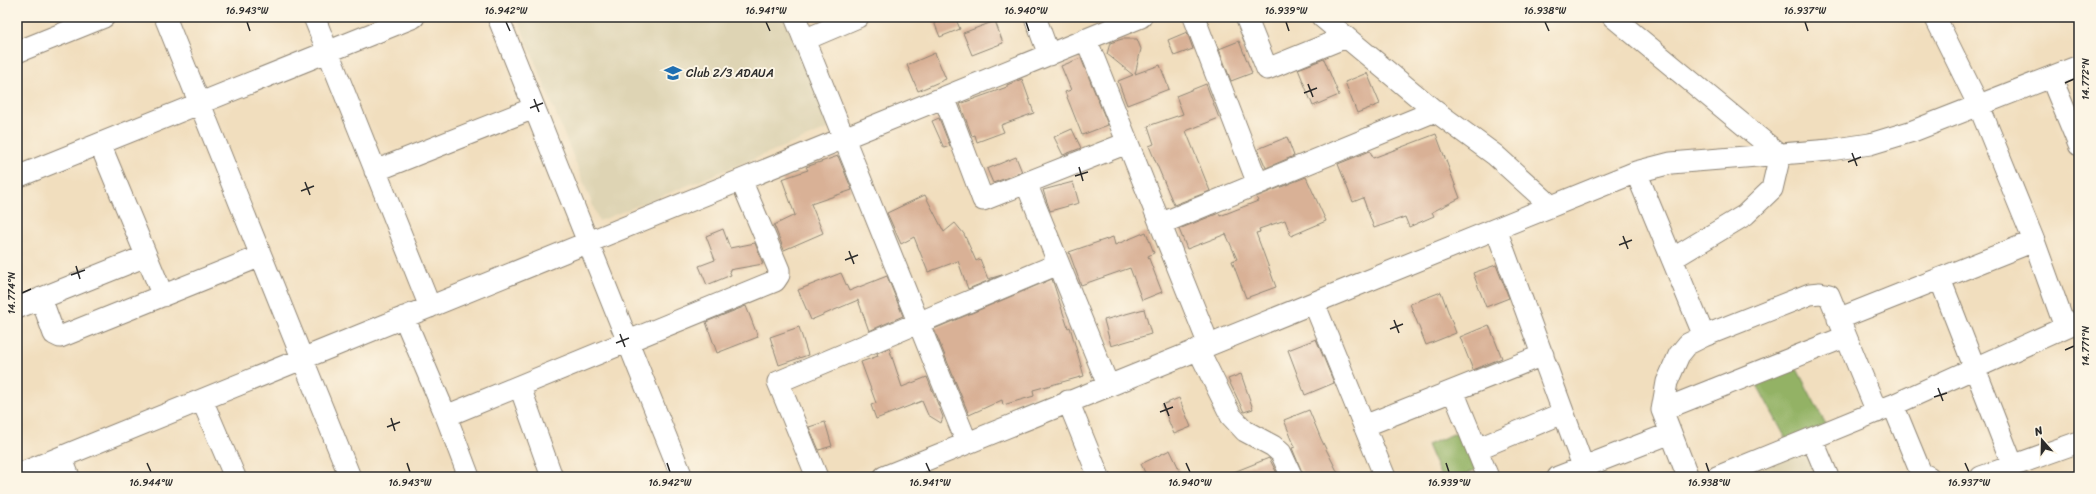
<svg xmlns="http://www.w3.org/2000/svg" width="2096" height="494" viewBox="0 0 2096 494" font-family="Sriracha,sans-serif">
<rect width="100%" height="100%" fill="#fcf5e5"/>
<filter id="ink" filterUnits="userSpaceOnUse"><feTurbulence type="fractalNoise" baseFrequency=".025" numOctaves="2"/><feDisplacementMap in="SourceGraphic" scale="8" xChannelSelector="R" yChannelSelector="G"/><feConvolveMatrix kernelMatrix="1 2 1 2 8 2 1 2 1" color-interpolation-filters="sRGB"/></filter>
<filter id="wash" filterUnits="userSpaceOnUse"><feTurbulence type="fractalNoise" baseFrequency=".012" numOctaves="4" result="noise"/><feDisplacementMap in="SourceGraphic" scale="16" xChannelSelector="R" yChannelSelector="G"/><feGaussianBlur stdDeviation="0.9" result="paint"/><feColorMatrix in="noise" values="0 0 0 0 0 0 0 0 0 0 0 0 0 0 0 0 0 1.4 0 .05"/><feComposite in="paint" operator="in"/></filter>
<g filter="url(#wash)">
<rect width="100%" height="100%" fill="#f1debe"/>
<path fill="#ded4b4" d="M517,17H785L830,128L599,221Z
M1812,448L1824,477H1739Z"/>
<path fill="#93b265" stroke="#5f6e48" d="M1797,369L1829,430L1790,446L1756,383Z
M1458,432L1478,469L1458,477H1441L1427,445Z"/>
<g id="blocks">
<path fill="#d9b196" d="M932,17H955L960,29L940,37Z
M995,21L1003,43L972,55L963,33Z
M1187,32L1193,49L1174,56L1168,40Z
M1122,39H1137L1141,49L1135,74L1160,65L1169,89L1127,105L1118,81L1133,75L1107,54L1110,43Z
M1239,41L1252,73L1231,81L1219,49Z
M935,53L946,79L918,91L907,65Z
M1081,58L1108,125L1082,135L1065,92L1071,90L1061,66Z
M1324,59L1339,95L1313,106L1298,69Z
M1367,73L1380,104L1357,113L1345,82Z
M1022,79L1034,113L1001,125L1004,132L977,142L975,135L972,136L960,104L1007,87V85Z
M1206,84L1219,118L1186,131L1210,191L1174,205L1149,146L1154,144L1148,126L1183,114L1176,96Z
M939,118L950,146L944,148L932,121Z
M1072,129L1081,148L1063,155L1054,137Z
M1436,134L1460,198L1432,212L1434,216L1409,227L1405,217L1374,228L1363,198L1353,202L1338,164L1370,151L1373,158Z
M1287,137L1294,156L1266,168L1258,149Z
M838,156L852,190L811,204L823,233L784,250L774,225L795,215L782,179L808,170L806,167Z
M1016,157L1022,172L993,183L987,169Z
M1306,177L1326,221L1291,236L1285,220L1259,229L1260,232L1256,233L1276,287L1246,298L1232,261L1237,259L1226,234L1187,249L1179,229L1219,213L1220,216L1258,201L1256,197Z
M1073,182L1079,203L1050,211L1043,190Z
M925,195L944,232L955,223L964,234L976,261L980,259L988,279L1002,275L968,289L958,261L928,272L914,237L901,244L887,213Z
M723,229L730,248L755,243L763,264L729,270L731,275L707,285L699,266L715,260L706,236Z
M1146,232L1154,253L1148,256L1162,292L1142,300L1130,268L1081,285L1069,252L1113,237L1115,245Z
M1496,265L1509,298L1486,307L1473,273Z
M841,273L849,291L887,276L903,316L869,331L858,300L811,320L798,290Z
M1052,279L1068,328L1070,327L1084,376L1033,390L1034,396L1003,405L1002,400L969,415L934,329Z
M1441,292L1456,333L1426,345L1410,304Z
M746,306L758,337L717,353L706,322Z
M1144,309L1151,334L1111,346L1104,320Z
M1489,325L1502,358L1473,370L1460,337Z
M799,327L808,355L779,365L770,337Z
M1316,339L1334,383L1305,395L1288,350Z
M889,348L902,387L927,377L943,417L941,423L928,415L922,401L876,419L871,405L876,403L861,362L878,356L877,353Z
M1241,374L1253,409L1244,412L1228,379Z
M1179,398L1191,427L1174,434L1162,405Z
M1309,410L1321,439L1340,477H1304L1292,448L1295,447L1284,420Z
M825,422L832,446L819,450L809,427Z
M1170,450L1183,477H1147L1141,464Z
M1269,458L1279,477H1225L1224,476Z"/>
</g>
</g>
<g filter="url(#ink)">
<use href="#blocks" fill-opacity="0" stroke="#8e8474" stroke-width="1"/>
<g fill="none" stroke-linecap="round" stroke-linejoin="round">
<g stroke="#8e8474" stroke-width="23">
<path id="minor" d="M165,17L350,477
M314,17L430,307
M498,17L682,477
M795,17L967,443
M1035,17L1049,55
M1194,17L1258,184
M1246,17L1267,69L1346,37
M1322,17L1435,111L1495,155L1550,205
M1613,17L1780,155L1772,189L1745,215L1672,259
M1937,21L1979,106L2034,241L2065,327
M1086,39L1209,345
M804,40L858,17
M17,52L104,17
M2051,77L2079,145
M944,97L983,200L1127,143
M100,144L163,296
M375,171L534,108
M1636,172L1704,336
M17,177L414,17
M1026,183L1108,385
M1160,224L1435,111
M1496,229L1587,477
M1940,279L2013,466
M41,298L54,334L60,337L261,256
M1314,303L1385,477
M17,308L146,256
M404,317L446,416L469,477
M1838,319L2034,241
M1198,349L1231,416L1245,431L1273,446L1281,453L1292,477
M520,387L552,477
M1453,391L1488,477
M202,400L235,477
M1068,401L1099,477
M1893,405L1921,473L1929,477
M1662,410L1845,337
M446,416L775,281L779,275V270L741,180
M1364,426L1543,355
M1812,439L1828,477
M1477,449L1563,413
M61,457L69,477
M17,475L1141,17
M817,477L778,382L1058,264
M884,477L1636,172L1671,163L1830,150L1870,144L1913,131L2079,66
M1558,477L1671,433
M1688,477L1662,410L1667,382L1679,355L1688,344L1704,336L1810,294L1820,293L1829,295L1877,412
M1717,477L1893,405L2079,321
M1981,477L2079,442"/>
</g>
<use href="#minor" stroke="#fff" stroke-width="21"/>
</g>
</g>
<path fill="none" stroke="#2b2b2b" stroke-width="1.5" d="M247,22L250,31M506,22L510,31M766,22L770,31M1026,22L1029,31M1286,22L1289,31M1545,22L1549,31M1805,22L1808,31M2065,83L2074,79M1308,84L1313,97M1304,93L1317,88M534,99L539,112M530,108L543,103M1852,153L1857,166M1848,162L1861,157M1079,167L1083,181M1075,176L1088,172M305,182L310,195M301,191L314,186M1623,236L1628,249M1619,245L1632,240M849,251L854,264M845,260L858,255M76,266L80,279M71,275L85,270M22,293L31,289M1394,320L1399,333M1390,329L1403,324M620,334L625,347M616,343L629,338M2065,350L2074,346M1938,388L1943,401M1934,397L1947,393M1164,403L1169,416M1160,412L1173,407M391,418L395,431M387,427L400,422M147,463L151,472M407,463L410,472M667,463L670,472M926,463L930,472M1186,463L1190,472M1446,463L1449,472M1706,463L1709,472M1965,463L1969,472"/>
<defs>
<g id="school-bare" transform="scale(1.38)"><path d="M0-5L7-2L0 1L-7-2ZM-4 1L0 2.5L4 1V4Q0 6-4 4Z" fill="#1f6fb2" stroke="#fcf5e5" stroke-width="2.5" paint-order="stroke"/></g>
</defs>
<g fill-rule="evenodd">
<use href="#school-bare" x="673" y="73"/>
</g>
<g text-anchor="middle" stroke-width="4" stroke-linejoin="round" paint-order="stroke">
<g font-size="12" fill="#2b2b2b" stroke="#fcf5e5" text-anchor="start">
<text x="686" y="77">Club 2/3 ADAUA</text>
</g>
</g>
<rect width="2096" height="494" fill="none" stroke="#fcf5e5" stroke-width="44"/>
<g transform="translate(2042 440) rotate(340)" stroke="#fcf5e5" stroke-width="3" paint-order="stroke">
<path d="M0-3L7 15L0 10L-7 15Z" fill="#2b2b2b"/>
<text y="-6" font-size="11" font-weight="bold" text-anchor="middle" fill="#2b2b2b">N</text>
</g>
<rect x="22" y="22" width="2052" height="450" fill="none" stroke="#2b2b2b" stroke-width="1.5"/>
<g font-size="10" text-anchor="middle" fill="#2b2b2b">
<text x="247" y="14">16.943°W</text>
<text x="506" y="14">16.942°W</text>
<text x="766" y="14">16.941°W</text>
<text x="1026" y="14">16.940°W</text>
<text x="1286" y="14">16.939°W</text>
<text x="1545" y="14">16.938°W</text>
<text x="1805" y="14">16.937°W</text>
<text transform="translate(2085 79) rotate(-90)" y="4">14.772°N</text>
<text transform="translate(11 293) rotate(-90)" y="4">14.774°N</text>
<text transform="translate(2085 346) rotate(-90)" y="4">14.771°N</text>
<text x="151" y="486">16.944°W</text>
<text x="410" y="486">16.943°W</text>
<text x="670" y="486">16.942°W</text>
<text x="930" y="486">16.941°W</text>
<text x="1190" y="486">16.940°W</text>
<text x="1449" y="486">16.939°W</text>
<text x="1709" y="486">16.938°W</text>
<text x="1969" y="486">16.937°W</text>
</g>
</svg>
